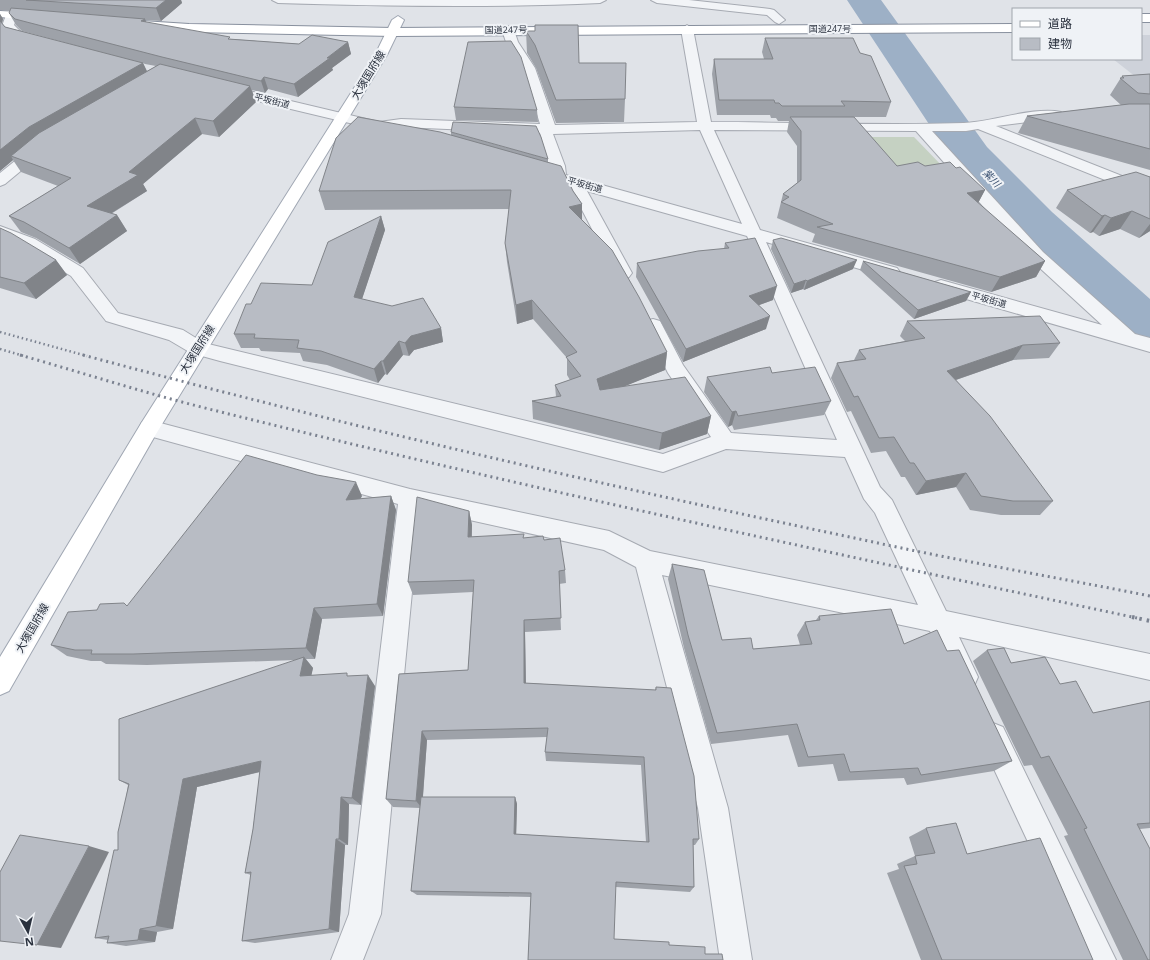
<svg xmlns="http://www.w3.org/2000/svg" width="1150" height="960" viewBox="0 0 1150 960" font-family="'Open Sans','Noto Sans JP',sans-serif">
<rect width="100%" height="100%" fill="#e0e3e8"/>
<path fill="#ced2da" d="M1141,35H1150V88L1113,59H1141Z"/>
<path fill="#c5d1c2" d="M870,137H914L945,169L897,179Z"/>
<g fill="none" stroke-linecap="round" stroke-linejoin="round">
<path fill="#9db0c6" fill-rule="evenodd" d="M847,0H881L987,147L1052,212L1150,299V349L1131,343L1018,232L956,165Z"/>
<g stroke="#a6aab2" stroke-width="2">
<path id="minor" d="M272,0H606L600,3C493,8 385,6 278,3Z
M651,0H689L770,9L774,10L785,20L779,24L775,22L767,15L657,3Z
M12,12L18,15L14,25L21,32L42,38L44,41L42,44C28,47 10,37 2,26L6,15Z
M687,25L693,29L711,122C795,122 880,126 964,123C992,122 1035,106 1061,112L1063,115L1061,118L996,126L1150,187V198L978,129L966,131H932L1043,252L1135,334L1150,338V352L935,290L932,286L935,282L941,280L1102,325L1031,260L916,131L714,130L760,230L897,268L900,272L897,276L891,278L766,242L880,487L892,500L946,611L1150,654V680L959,637L978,677L974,686L965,690L956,686L930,631L662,575L728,808L752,960H720L698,808L636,567L604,550L420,509L381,914L363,960H331L349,914L398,504L142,434L139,428L142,422L149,420L410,489L609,531L650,551L918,605L875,513L864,499L845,457L726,449L663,472L220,361L191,353L169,340L106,321L71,276L23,247L0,237V226L35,239L83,268L118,313L183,330L204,343L663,454L711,437L668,373L644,325L646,321L653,319L660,321L683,365L731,433L837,440L747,236L587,191L632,273L629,277L623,279L617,277L569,185L534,175L531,172L534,169L539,167L550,171L540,133L401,127L383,131L219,92L217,89L219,86L224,85L379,122L401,119L540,124L523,68L506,42L502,30L508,26L514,30L518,42L535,68L555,125L697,122L681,29ZM700,130L742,224L566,175L565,166L553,134Z
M41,143L46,144L48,147L46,150L5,184L0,186V173L36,144Z
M993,723L1003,727L1116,960H1083L979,737L983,727Z"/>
</g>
<g stroke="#a0a7b3" stroke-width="2">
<path id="major" d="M398,16L404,20L387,55L156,434L9,691L0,695V657L142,422L375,55L392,20Z"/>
</g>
<g stroke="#88909e" stroke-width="2">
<path id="highway" d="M0,11L40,13L46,17L40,21L0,17Z
M1141,14H1150V22H1141Z
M142,21L189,24L393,28L1013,24V32L393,36L189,32L138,28L136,25L138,22Z"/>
</g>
<use href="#minor" fill="#f2f4f7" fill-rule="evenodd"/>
<use href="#major" fill="#fff" fill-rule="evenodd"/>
<use href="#highway" fill="#fff" fill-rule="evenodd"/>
<path stroke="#7b8290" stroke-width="2.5" stroke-dasharray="1.5 3" stroke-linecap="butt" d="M0,332L87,356
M0,349L24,356"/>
<path stroke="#7b8290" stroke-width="3" stroke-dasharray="2 4" stroke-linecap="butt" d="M20,355C83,373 145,393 209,409C516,486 827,552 1137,618
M83,355C342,425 602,485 864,540C959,561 1055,577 1150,596"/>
<path stroke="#7b8290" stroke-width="4" stroke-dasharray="2.5 5" stroke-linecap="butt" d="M1132,617L1150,621"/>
</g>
<path fill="#9ea2a9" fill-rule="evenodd" d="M0,0H181L182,3L161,21L145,20L146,22L231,39L299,44L348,42L351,54L332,68L333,70L298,97L268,89L265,93L252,90L256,102L219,137L202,134L143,184L147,191L111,214L117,215L127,231L80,264L36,238L21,232L9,216L58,186L21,172L13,160L0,171V14L3,19L2,23L5,27L100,52L22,31L16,25L9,13L10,11L0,10ZM143,63L145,64L156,66L147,71Z
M526,31L579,63L625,99L624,122L556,123L536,68L527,53Z
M765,38L860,53L891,102L886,117H841L897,166L956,168L985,190L978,203L1045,261L1036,277L991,292L812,242L815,234L777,218L783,194L797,183V146L787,132L789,121H778L776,118H771L770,115H717L712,74L714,59H764L762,52Z
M1150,74V170L1018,133L1027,116L1121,105L1110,95L1122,76Z
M454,107L537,110L538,122L456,120Z
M451,132L548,159V162L573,191L582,204V220L667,352L665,370L624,386L711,416L707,434L659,450L533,419L532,401L556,397L555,385L570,380L567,375V358L533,319L517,324L507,262L505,243L509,209L325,210L319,191L451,135Z
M1150,176V231L1139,238L1120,229L1099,236L1093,232L1090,233L1056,208L1067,190L1149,177Z
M381,216L385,230L362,299L441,328L443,342L414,350L409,356L403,355L387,375L385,374L378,383L327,365L303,361L300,353L261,351L259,348H241L234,334L251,304L312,285Z
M0,228L56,260L67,275L36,299L0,288Z
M773,240L853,269L804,290L803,289L791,293L771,249Z
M725,243L773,300L759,305L766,329L683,362L636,277L637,263L724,249Z
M863,261L971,292L966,301L914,319L860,270Z
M907,321L1060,343L1049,358L1013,360L956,380L1053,501L1040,515H1001L970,510L956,487L916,495L905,477H901L886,451L871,453L851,411L847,412L831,378L837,363L854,360L859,350L905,341L900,336Z
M772,373L831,401L824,415L734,430L732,425L728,427L704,392L707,377Z
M362,496L360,499L391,496L396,510L383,616L322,619L315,659H306L313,668L311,675L350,676L375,686L361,805L349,804L348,845H345L339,932L255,943L242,941L251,875L245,873L253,829L260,772L197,787L173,929L157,932L155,942L126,946L107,943L108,940L95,938L118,850L128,785L119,780L296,660L147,665L106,664L101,661H91L67,656L51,645L97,610L127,606Z
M469,511L472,525V537L524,538L544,540L565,570L566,583L559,584L561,630L525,632L526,683L655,690L656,687L699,839L695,845H693L694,887L690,892L616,887L528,960L531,897L417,895L411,891L420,808L393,807L386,799L399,674L468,670L473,592L413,595L408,582ZM547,737L545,752L546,761L641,765L646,842L516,834L517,804L515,797H423L427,740Z
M672,564L722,640L753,649L800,645L797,635L805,622L816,620L819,616L904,644L947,651L1012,761L994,771L907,785L904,778L838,781L833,764L798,767L788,735L711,744L684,648L668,579Z
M987,650L1011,663L1060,684L1093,713L1150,701V828L1140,829L1150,960H1123L1064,836L1068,835L1032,765L1024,766L973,661Z
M926,828L967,854L1093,960H921L887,873L899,869L897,864L915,856L909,837Z"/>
<path fill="#818489" d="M166,0H181L182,3L161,21L156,8Z
M0,14L3,19L1,27L0,26Z
M145,19L150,30L141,21Z
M348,42L351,54L332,68L333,70L298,97L294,84L327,58Z
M143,63L149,76L11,156L13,160L0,171V150L29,127Z
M264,77L268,89L265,93L261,81Z
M250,86L256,102L219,137L213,121Z
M195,118L202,134L143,184L147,191L97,222L87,206Z
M985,190L977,205L967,193Z
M582,204V223L569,207Z
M1132,211L1120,229L1099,236L1111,218Z
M117,215L127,231L80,264L69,248Z
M1105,215L1093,232L1090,233L1102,216Z
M381,216L385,230L358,311L354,297Z
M1150,224V231L1139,238Z
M56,260L67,275L36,299L24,283Z
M857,260L853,269L804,290L807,281Z
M1045,261L1036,277L991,292L1000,277Z
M806,280L803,289L791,293L794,284Z
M777,286L773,300L746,310L749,296Z
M971,292L966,301L914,319L918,310Z
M532,300L533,319L517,324L516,305Z
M770,316L766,329L683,362L686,349Z
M441,328L443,342L414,350L409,356L405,343L411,336Z
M399,341L403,355L387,375L383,361Z
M1023,345L1013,360L938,386L947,371Z
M667,352L665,370L596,398L597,379Z
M381,361L385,374L378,383L374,369Z
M736,411L732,425L728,427L732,412Z
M711,416L707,434L659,450L662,433Z
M966,473L956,487L916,495L926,481Z
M356,482L362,496L352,514L346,500Z
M391,496L396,510L383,616L377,604Z
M469,511L472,525L471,550L468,537Z
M314,608L322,619L315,659L306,648Z
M524,620L525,632L526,694L524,683Z
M304,657L313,668L309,687L300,676Z
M368,675L375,686L361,805L352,798Z
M422,731L427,740L422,808L416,801Z
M261,761L272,769L197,787L173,929L156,926L183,779Z
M341,797L349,804L348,845L339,839Z
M515,797L517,804L516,841L514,834Z
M336,839L345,845L339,932L329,929Z
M89,846L109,852L61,948L37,945Z
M140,929L157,932L155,942L138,940Z"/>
<path fill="#b8bcc4" stroke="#818489" d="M26,0H166L156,8Z
M11,8L145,19L141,21L230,37L228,39L299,44L312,35L348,42L327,58H330L294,84L264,77L261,81L162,57L15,19L9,13Z
M0,21L5,27L143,63L29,127L0,150Z
M535,25H578L579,63H626L625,99L556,100L535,45L526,31H535Z
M765,38H853L860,53L871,56L891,102L841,101L845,106H782L779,103H775L774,100H719L714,59H773Z
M511,41L521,57L537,110L454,107L468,42Z
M160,64L250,86L213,121L195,118L129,172L138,175L87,206L117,215L69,248L24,222L9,216L71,178L11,156L39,133Z
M1150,74V94L1138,93L1120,78H1124L1122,76Z
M1129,104H1150V149L1027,116Z
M358,117L440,132L561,166L573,191L582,204L569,207L612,250L639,297L667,352L597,379L600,390L685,377L711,416L662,433L532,401L561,396L555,385L581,376L566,357L577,352L532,300L516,305L505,243L511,190L319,191L336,138Z
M790,117H854L897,166L918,162L925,166L950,162L956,168L960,167L985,190L967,193L1045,261L1000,277L817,227L833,224L781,202L789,197L783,194L801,180V131Z
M453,122L536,126L541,137L548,159L451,132Z
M1136,172L1150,177V219L1132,211L1111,218L1105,215L1102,216L1067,190Z
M381,216L354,297L392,306L423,298L441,328L411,336L405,343L399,341L383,361H381L374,369L321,351L297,348L299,340L254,338L255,334H234L246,304H251L261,283L312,285L328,242Z
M0,228L11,233L56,260L24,283L0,277Z
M755,238L777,286L749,296L770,316L686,349L637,263L698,251L729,248L725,243Z
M781,238L857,260L807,281L806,280L794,284L773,240Z
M863,261L971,292L918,310Z
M1040,316L1060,343L1023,345L947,371L990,416L1053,501H1013L981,496L966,473L926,481L914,463H910L894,437L879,438L858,396L854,397L837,363L866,359L859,350L925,338L907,321Z
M770,367L772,373L815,367L831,401L738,416L736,411L732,412L707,377Z
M246,455L317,475L356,482L346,500L391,496L377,604L314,608L306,648L133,654H91L92,650H75L51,645L68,612L97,610L100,604L124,603L127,606Z
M417,497L469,511L468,537L524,534L523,538L543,536L544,540L560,538L565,570L559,571L561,618L524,620V683L656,690V687L671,688L694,776L699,839H693L694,887L616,882L614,939L669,942V945L705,947V954H722L723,960H528L531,893L411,891L421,797H515L514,834L649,842L644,757L545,752L548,728L422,731L416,801L386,799L399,674L468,670L474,580L408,582Z
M672,564L704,570L722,640L751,638L753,649L812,644L805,622L820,620L819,616L891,609L904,644L937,630L947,651L959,650L1012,761L921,775L918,768L850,772L844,754L808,757L797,724L717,733L688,635Z
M1004,648L1011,663L1045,657L1060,684L1076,681L1093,713L1150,701V823L1137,824L1150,849V960H1148L1084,829L1087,828L1049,756L1041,758L987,650Z
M304,657L300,676L347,673V676L368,675L352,798L341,797L339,839H336L329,929L242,941L251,872L245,873L253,829L261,761L183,779L156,926L140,929L138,940L107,943L109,936L95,938L114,850H118V832L129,784L119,780V719Z
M956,823L967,854L1040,838L1093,960H942L904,866L917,864L915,856L935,853L926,828Z
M20,835L89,846L37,945L0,941V872Z"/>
<g text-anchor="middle" stroke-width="4" stroke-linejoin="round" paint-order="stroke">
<g font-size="9" fill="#2a313e" stroke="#eff2f6">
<text x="830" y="32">国道247号</text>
<text transform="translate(506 30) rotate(-1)" y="3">国道247号</text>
<text transform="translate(272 101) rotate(14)" y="3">平坂街道</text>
<text transform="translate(585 185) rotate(16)" y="3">平坂街道</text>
<text transform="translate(989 300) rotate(16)" y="3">平坂街道</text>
</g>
<g font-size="10" font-style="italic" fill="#374e6f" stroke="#eff2f6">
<text transform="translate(992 178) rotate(46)" y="4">紫川</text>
</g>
<g font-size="11" fill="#2a313e" stroke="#eff2f6">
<text transform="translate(368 75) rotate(-59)" y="4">大塚国府線</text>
<text transform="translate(197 349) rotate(-58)" y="4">大塚国府線</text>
<text transform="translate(32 628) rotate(-60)" y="4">大塚国府線</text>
</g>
</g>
<rect x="1012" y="8" width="130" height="52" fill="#eff2f6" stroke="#a0a5ac"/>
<rect x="1020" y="21" width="20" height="6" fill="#ffffff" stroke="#a0a5ac"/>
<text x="1048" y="28" font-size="12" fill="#2a313e">道路</text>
<rect x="1020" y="38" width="20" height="12" fill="#b8bcc4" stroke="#a0a5ac"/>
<text x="1048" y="48" font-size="12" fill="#2a313e">建物</text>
<g transform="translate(28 932) rotate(172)" stroke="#eff2f6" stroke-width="3" paint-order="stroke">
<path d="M0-3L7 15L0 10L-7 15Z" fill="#2a313e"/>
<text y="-6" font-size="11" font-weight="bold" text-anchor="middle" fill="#2a313e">N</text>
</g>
</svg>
